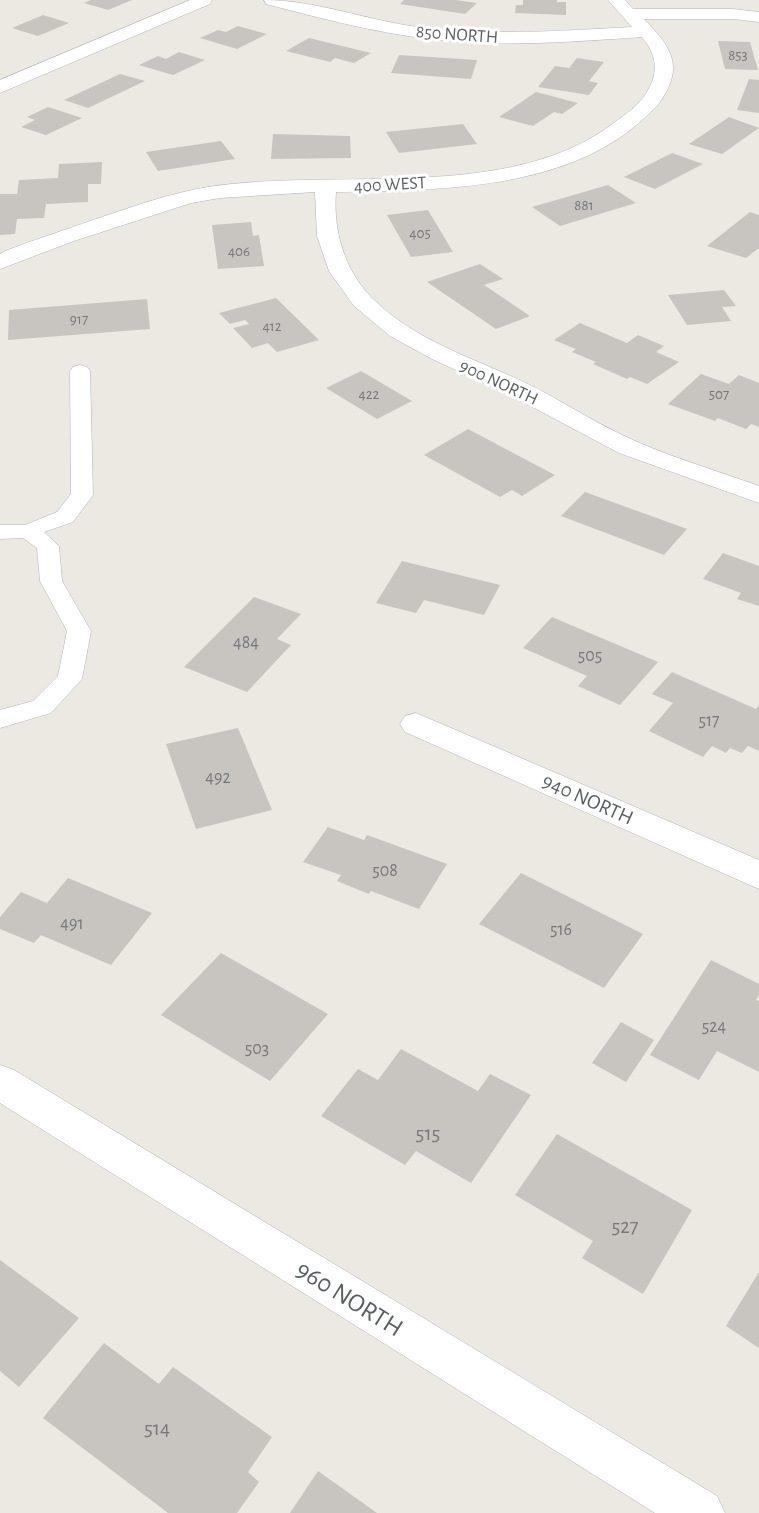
<svg xmlns="http://www.w3.org/2000/svg" width="759" height="1513" viewBox="0 0 759 1513" font-family="'Alegreya Sans',sans-serif">
<rect width="100%" height="100%" fill="#ece9e3"/>
<path fill="#c8c4c0" d="M91,0H132L108,10L84,3Z
M404,0H456L477,3L465,14L400,4Z
M523,0H557V2H566V15L515,13L516,5H523Z
M43,15L69,23L38,36L12,28Z
M238,26L267,34L237,49L200,38L218,30L226,32Z
M309,38L371,53L354,63L335,58L330,62L286,51Z
M718,41L750,42L758,70L725,69Z
M179,52L205,60L173,75L139,65L158,56L166,59Z
M399,55L477,60L471,79L391,73Z
M577,58L604,62L589,81L598,83L589,95L538,87L555,66L569,68Z
M120,74L145,81L88,108L64,100Z
M749,79L759,80V113L737,110Z
M536,92L578,103L562,114L554,112L533,126L499,117Z
M48,107L82,118L46,135L21,127L35,120L27,117Z
M729,117L759,128L722,154L689,144Z
M463,124L477,144L399,153L386,132Z
M273,134L350,136L351,158L271,159Z
M221,141L235,159L158,171L146,152Z
M672,153L703,164L655,189L624,177Z
M102,162L101,184H88V202L46,204L44,218L17,219L15,234L0,235V194H17L19,180L58,178L59,164Z
M608,185L636,203L560,226L532,207Z
M428,210L453,252L411,257L387,215Z
M750,212L759,215V248L746,258L707,246Z
M251,222L253,236L259,235L264,266L218,269L212,225Z
M480,264L503,279L484,285L530,316L496,329L427,282Z
M724,290L736,306L722,307L731,321L687,325L668,295Z
M276,298L319,340L277,352L268,343L252,348L233,328L249,324L245,320L230,324L219,313Z
M147,299L150,329L8,340L9,310Z
M580,323L627,343L638,335L664,346L656,352L679,362L647,384L630,377L627,379L593,364L596,362L572,352L576,349L554,340Z
M361,371L412,401L377,419L326,388Z
M701,374L729,384L739,375L759,383V427L751,424L746,429L718,418L715,421L668,404Z
M468,429L555,475L522,496L512,490L500,497L424,455Z
M585,492L687,529L664,555L561,516Z
M723,553L759,566V606L737,599L741,593L703,579Z
M402,561L500,585L484,615L424,600L416,613L376,603Z
M254,597L301,614L277,639L291,645L247,692L184,667Z
M552,617L658,662L620,705L578,686L587,676L523,648Z
M672,672L756,709L759,705V751L748,746L742,753L730,748L726,753L712,746L703,757L649,731L673,703L652,694Z
M238,728L272,810L196,829L166,744Z
M328,827L364,840L367,835L447,864L419,909L371,891L369,894L337,881L341,875L303,862Z
M521,873L643,934L604,988L479,924Z
M68,878L152,913L111,965L41,935L34,943L0,929V917L21,892L47,903Z
M221,953L328,1014L270,1081L161,1015Z
M711,960L759,984V994L756,1000L759,1001V1072L717,1051L699,1080L650,1055Z
M621,1022L654,1040L626,1082L592,1063Z
M401,1049L478,1091L490,1074L531,1095L471,1183L416,1151L405,1165L321,1116L358,1069L378,1080Z
M557,1134L692,1210L643,1294L582,1258L593,1241L515,1195Z
M0,1260L79,1318L19,1387L0,1371Z
M759,1272V1348L726,1326Z
M104,1343L159,1384L173,1367L272,1437L248,1472L259,1482L237,1513H168L43,1418Z
M318,1471L377,1513H290Z"/>
<g fill="none" stroke-linecap="round" stroke-linejoin="round">
<g stroke="#b0b4b7" stroke-width="1">
<path id="service" d="M80,365L87,367L90,371L93,495L73,522L44,532L59,546L62,581L91,631L82,679L51,713L0,728V710L33,701L58,676L67,631L40,581L37,548L23,538L0,539V525H25L57,512L71,494L70,371L73,367Z"/>
</g>
<g stroke="#b0b4b7" stroke-width="1">
<path id="minor" d="M190,0H212L210,4L0,93V80Z
M264,0C315,0 366,20 417,27C489,36 560,31 632,27L608,0H625L633,9H733L759,12V22L733,19H644C671,47 685,66 660,102C651,113 641,121 630,130C552,191 431,190 336,192C333,230 344,269 371,297C413,340 473,358 526,383C557,398 587,418 618,433C663,455 712,469 759,486V503L619,453L510,395L432,359L390,336L354,306L329,271L317,236L315,192L220,198L191,203L74,241L0,269V254L5,251C36,239 68,229 99,218C135,206 171,193 208,187C334,167 510,204 615,122C626,114 638,106 645,95C659,74 658,56 642,37C582,41 523,46 463,42C396,38 331,21 266,4Z
M416,713L759,860V889L405,732L400,724L405,716Z
M0,1065L14,1070L717,1496L725,1513H655L0,1103Z"/>
</g>
<use href="#service" fill="#fff" fill-rule="evenodd"/>
<use href="#minor" fill="#fff" fill-rule="evenodd"/>
</g>
<g text-anchor="middle" stroke-width="6" stroke-linejoin="round" paint-order="stroke">
<g font-size="15" fill="#76787a">
<text x="738" y="60">853</text>
<text x="584" y="210">881</text>
<text x="420" y="238">405</text>
<text x="239" y="256">406</text>
<text x="79" y="324">917</text>
<text x="272" y="331">412</text>
<text x="369" y="399">422</text>
<text x="719" y="399">507</text>
</g>
<g font-size="18" fill="#5b5f62" stroke="#fff">
<text transform="translate(457 34) rotate(4)" y="6">850 NORTH</text>
<text transform="translate(390 184) rotate(-3)" y="6">400 WEST</text>
<text transform="translate(499 382) rotate(25)" y="6">900 NORTH</text>
</g>
<g font-size="18" fill="#76787a">
<text x="246" y="648">484</text>
<text x="590" y="661">505</text>
<text x="709" y="726">517</text>
<text x="218" y="783">492</text>
<text x="385" y="876">508</text>
<text x="72" y="929">491</text>
<text x="561" y="935">516</text>
<text x="714" y="1032">524</text>
<text x="257" y="1054">503</text>
</g>
<g font-size="21" fill="#5b5f62" stroke="#fff">
<text transform="translate(588 799) rotate(24)" y="7">940 NORTH</text>
</g>
<g font-size="21" fill="#76787a">
<text x="428" y="1140">515</text>
<text x="625" y="1233">527</text>
<text x="157" y="1435">514</text>
</g>
<g font-size="26" fill="#5b5f62" stroke="#fff">
<text transform="translate(350 1298) rotate(32)" y="9">960 NORTH</text>
</g>
</g>
</svg>
